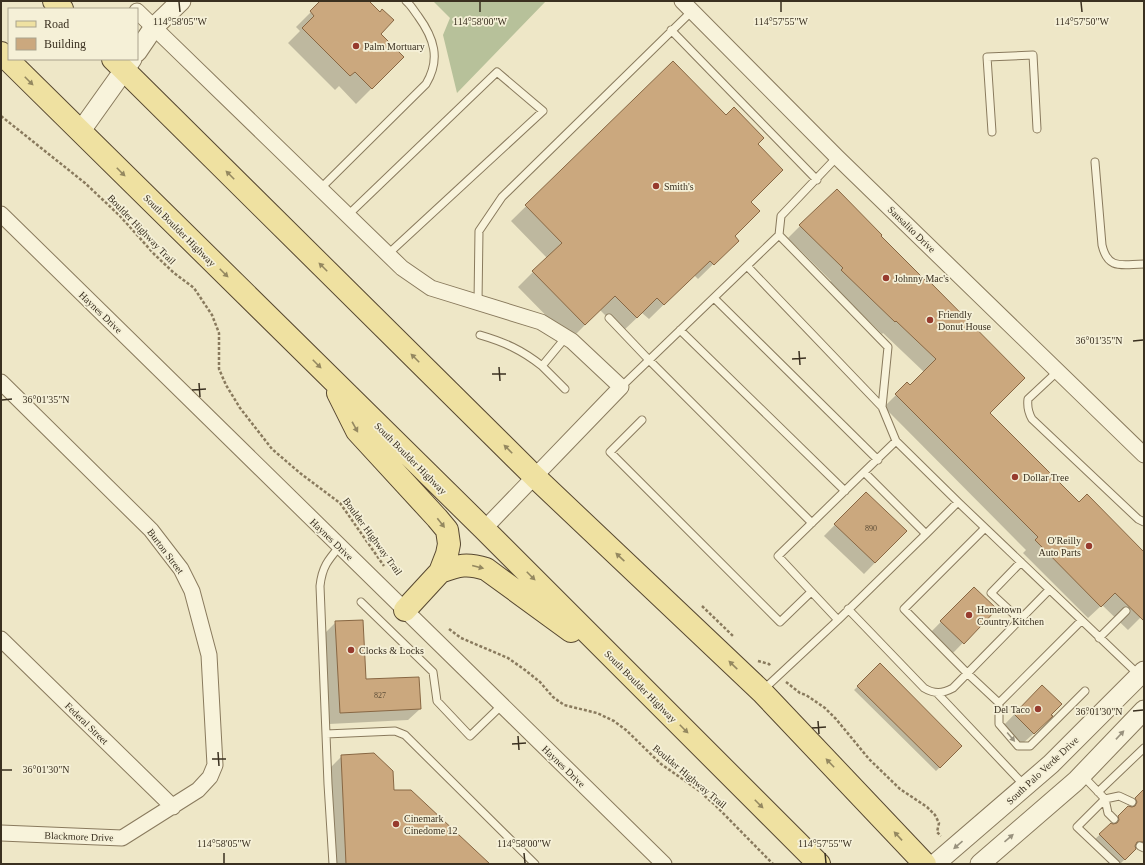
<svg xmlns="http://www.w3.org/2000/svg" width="1145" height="865" viewBox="0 0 1145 865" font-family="'Times New Roman',serif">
<rect width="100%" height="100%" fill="#eee7c7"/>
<path fill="#b7c19a" d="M433,1H546L457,93L443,35L450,18Z"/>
<path fill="#0003" d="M322,1H368L379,34L403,57L356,104L339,86L335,90L288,43L300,31L296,27Z
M673,62L726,116L756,144L749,202L733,237L737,241L698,279L694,275L649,319L642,313L622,332L600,310L570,340L518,287L547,258L511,221Z
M800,226L880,236L989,413L1079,504L1144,554V614L1128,630L1102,605L1088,618L1023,553L1026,550L884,407L907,384L910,387L924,372L883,333L882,334L830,282L831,281L788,238Z
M866,493L906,531L864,574L824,536Z
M974,588L996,609L952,654L930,633Z
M336,622L365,681L420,709L408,720L329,724L325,633Z
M880,665L961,746L936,771L854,690Z
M1042,686L1050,715L1040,728L1022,744L1003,726Z
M342,756L393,791L483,864H331L327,771Z
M1144,790V840L1137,848L1134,847L1135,849L1120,864H1117L1093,841L1111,824L1113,825L1112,823L1128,807L1131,808L1130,805Z"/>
<path fill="#cba87e" stroke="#886743" d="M320,1H369L380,12L382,9L394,20L381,34L404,57L372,89L355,72L350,76L302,28L314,16L310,11Z
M673,61L726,115L734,107L764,138L758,144L783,170L751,202L760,211L735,236L739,241L714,265L710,261L664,305L657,298L637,318L615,296L585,325L532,271L562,243L525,205Z
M837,189L882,235L881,236L928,283L929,281L1025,378L990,413L1079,502L1087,494L1144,552V621L1115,593L1101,607L1035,540L1038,537L895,394L907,382L910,385L936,359L896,321L895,322L841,270L843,268L799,225Z
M866,492L907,531L875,563L834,524Z
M974,587L997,609L964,644L940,621Z
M363,620L366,679L419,677L421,709L340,713L335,621Z
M880,663L962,746L940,768L857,686Z
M1042,685L1062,704L1051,715L1053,716L1034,734L1014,714Z
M374,753L393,771L394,790H411L490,864H346L341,755Z
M1144,789V842H1137L1135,846L1136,849L1125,860L1099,834L1111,823L1113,824L1117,823L1119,820L1118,816L1128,806L1132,807L1135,806L1137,802L1135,798Z"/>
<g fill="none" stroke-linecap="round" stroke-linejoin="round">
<g stroke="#897a5d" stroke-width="9">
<path id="service" d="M671,30L817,180
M992,132L987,57L1033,55L1037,129
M1095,162L1102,245C1108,271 1123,264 1144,264
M321,188L426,84C441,59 434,38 418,16C414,11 411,5 406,1
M348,215L497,72L543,111L388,254
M779,235L888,347L882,407L896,441L958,502L926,534
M747,266L882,407
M714,298L878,460
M478,302L479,231L502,197L692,11
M609,318L649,360L812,523
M680,330L845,491
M480,335C504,342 522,350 542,366
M1058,371L1028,399C1027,407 1028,412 1032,419L1138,519L1144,522
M621,387L779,235L781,216L837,157
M565,389L542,366L566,337
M642,420L610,452L780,622L811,592
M864,472L896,441
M958,502L1139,675
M985,528L904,609L967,673L999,703L1081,621
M361,602L433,672L437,701L470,736L502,705
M848,609L924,688C934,694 942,694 953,688L1049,590
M1020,620L991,593L1021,562
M1099,638L1126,611
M763,690L838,620L926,534L864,472L778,556L838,620
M937,693L1025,786
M999,703V724L1018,746H1030L1085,691
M326,734L395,731L405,735L535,864
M1083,776L1105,799L1077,827L1116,864
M1098,792L1144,748
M1114,819L1108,813L1105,799L1119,796L1132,802
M1140,846L1144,848
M333,864L328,784L320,586C322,567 328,560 340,546"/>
</g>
<g stroke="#897a5d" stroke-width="17">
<path id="minor" d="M682,1L837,157L1144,455
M137,11L402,268L431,288L541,322L572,341L621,387L484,529
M1,214L664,864
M1,382L151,530L181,569L192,591L209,655L215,765L210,777L198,790L122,838L1,833
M1,639L173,807"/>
</g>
<g stroke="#897a5d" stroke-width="21">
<path id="tertiary" d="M137,52L154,27L181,1
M80,132L132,59
M935,864L1051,764L1144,671
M980,864L1076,781L1144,710"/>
</g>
<g stroke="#574831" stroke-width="24">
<path id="primary" d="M54,1L62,9
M1,53L484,529L819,864
M113,59L535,477L762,692L925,864
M338,393L357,431L437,518L447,530L449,544L447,554L440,572L405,610
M440,572C459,565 467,563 486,569L571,631"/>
</g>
<path stroke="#897a5d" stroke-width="2.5" stroke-dasharray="3 2" stroke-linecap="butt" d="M1,116L85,183L120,216L154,254L174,273L194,288L212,315L219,333V369L226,385L240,408L272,449L300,473L340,503L384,566
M702,606L733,636
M449,629L461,638L508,658L525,670L540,682L553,697L564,705L597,713L614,721L626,730L661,764L698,790L715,805L773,864
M758,661L769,664L771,667
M786,682L800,693L806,695L825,708L836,719L869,759L900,789L927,807L935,815L939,823L937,832L941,836"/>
<use href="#service" stroke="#f8f3db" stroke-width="7"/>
<use href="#minor" stroke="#f8f3db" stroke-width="15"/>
<use href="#tertiary" stroke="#f8f3db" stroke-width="19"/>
<use href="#primary" stroke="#efe1a1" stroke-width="22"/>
</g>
<defs><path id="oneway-solid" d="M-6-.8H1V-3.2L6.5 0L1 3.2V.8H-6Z"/></defs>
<g fill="#948860">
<use href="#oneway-solid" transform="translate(29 81) rotate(45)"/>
<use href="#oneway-solid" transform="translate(121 172) rotate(45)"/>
<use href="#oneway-solid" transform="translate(230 175) rotate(-135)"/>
<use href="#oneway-solid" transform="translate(323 267) rotate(-135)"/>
<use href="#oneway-solid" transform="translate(224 273) rotate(45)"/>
<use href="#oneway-solid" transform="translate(415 358) rotate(-135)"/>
<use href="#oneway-solid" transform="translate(317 364) rotate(45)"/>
<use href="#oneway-solid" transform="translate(355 427) rotate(61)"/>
<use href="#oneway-solid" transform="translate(508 449) rotate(-135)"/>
<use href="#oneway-solid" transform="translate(441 523) rotate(52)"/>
<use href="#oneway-solid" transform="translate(620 557) rotate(-137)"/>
<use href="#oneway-solid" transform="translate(478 567) rotate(14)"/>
<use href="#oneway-solid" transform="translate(531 576) rotate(45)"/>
<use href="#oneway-solid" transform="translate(733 665) rotate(-136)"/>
<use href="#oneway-solid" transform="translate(684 729) rotate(45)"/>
<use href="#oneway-solid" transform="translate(830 763) rotate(-134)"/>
<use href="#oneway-solid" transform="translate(759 804) rotate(45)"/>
<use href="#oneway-solid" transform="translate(898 836) rotate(-133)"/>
</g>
<g fill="#99927e">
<use href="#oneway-solid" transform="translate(1120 735) rotate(-47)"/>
<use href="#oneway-solid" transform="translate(1011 737) rotate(50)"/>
<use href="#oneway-solid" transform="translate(1009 838) rotate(-41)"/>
<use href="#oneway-solid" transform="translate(958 845) rotate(139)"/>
</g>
<path fill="none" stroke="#3a3020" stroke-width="1.5" d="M179,2L180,12M480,2V12M781,2V12M1081,2L1082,12M1133,341L1143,340M799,351L800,365M792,359L806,358M499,367L500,381M492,374H506M199,383L200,397M192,390L206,389M2,400L12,399M1133,711L1143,710M818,721L819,734M812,728L826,727M518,736L519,750M512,744L526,743M218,752L219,766M212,759H226M2,770H12M224,853V863M524,853L525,863M825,853L826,863"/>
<g fill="#973b2e" stroke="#f5f0d7" stroke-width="1.5">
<circle cx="356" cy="46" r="4"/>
<circle cx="656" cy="186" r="4"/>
<circle cx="886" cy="278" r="4"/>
<circle cx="930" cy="320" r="4"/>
<circle cx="1015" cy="477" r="4"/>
<circle cx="1089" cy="546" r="4"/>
<circle cx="969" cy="615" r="4"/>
<circle cx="351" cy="650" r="4"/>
<circle cx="1038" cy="709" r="4"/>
<circle cx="396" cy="824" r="4"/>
</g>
<g text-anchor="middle" stroke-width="3.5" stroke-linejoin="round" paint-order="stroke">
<g font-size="8" fill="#5e4e38">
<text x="871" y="531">890</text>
<text x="380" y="698">827</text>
</g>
<g font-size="10" fill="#3a3020" stroke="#f5f0d7" text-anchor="start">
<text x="364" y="50">Palm Mortuary</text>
<text x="664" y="190">Smith's</text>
<text x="894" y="282">Johnny Mac's</text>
<text x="938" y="318">Friendly<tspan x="938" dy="12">Donut House</tspan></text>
<text x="1023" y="481">Dollar Tree</text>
<text x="1081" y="544" text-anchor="end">O'Reilly<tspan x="1081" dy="12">Auto Parts</tspan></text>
<text x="977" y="613">Hometown<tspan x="977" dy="12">Country Kitchen</tspan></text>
<text x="359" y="654">Clocks &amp; Locks</text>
<text x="1030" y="713" text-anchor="end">Del Taco</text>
<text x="404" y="822">Cinemark<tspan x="404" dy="12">Cinedome 12</tspan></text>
</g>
<g font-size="10" fill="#3a3020" stroke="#f5f0d7">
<text transform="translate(142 229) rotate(46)" y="4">Boulder Highway Trail</text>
<text transform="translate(912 229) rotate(44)" y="4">Sausalito Drive</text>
<text transform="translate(180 230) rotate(45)" y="4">South Boulder Highway</text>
<text transform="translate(101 312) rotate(44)" y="4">Haynes Drive</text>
<text transform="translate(411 458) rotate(45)" y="4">South Boulder Highway</text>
<text transform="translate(373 536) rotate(54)" y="4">Boulder Highway Trail</text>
<text transform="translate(332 539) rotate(44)" y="4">Haynes Drive</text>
<text transform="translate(166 551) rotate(53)" y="4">Burton Street</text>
<text transform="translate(641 686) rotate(45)" y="4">South Boulder Highway</text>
<text transform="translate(87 723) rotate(44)" y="4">Federal Street</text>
<text transform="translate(564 766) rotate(44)" y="4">Haynes Drive</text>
<text transform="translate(1042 770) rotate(-43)" y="4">South Palo Verde Drive</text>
<text transform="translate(690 776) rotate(40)" y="4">Boulder Highway Trail</text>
<text transform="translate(79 836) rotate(2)" y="4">Blackmore Drive</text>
</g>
</g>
<g font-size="10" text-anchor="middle" fill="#3a3020" stroke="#f5f0d7" stroke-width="3.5" stroke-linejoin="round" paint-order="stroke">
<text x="180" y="25">114°58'05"W</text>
<text x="480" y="25">114°58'00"W</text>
<text x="781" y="25">114°57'55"W</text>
<text x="1082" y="25">114°57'50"W</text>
<text x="1099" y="344">36°01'35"N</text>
<text x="46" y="403">36°01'35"N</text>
<text x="1099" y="715">36°01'30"N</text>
<text x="46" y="773">36°01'30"N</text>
<text x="224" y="847">114°58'05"W</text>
<text x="524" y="847">114°58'00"W</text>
<text x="825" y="847">114°57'55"W</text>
</g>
<rect width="1145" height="865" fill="none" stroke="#3a3020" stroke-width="4"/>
<rect x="8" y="8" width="130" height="52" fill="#f5f0d7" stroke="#aaa38e"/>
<rect x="16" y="21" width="20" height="6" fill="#efe1a1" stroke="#aaa38e"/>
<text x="44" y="28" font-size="12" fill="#3a3020">Road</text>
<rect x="16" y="38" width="20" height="12" fill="#cba87e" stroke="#aaa38e"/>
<text x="44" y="48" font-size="12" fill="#3a3020">Building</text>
</svg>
